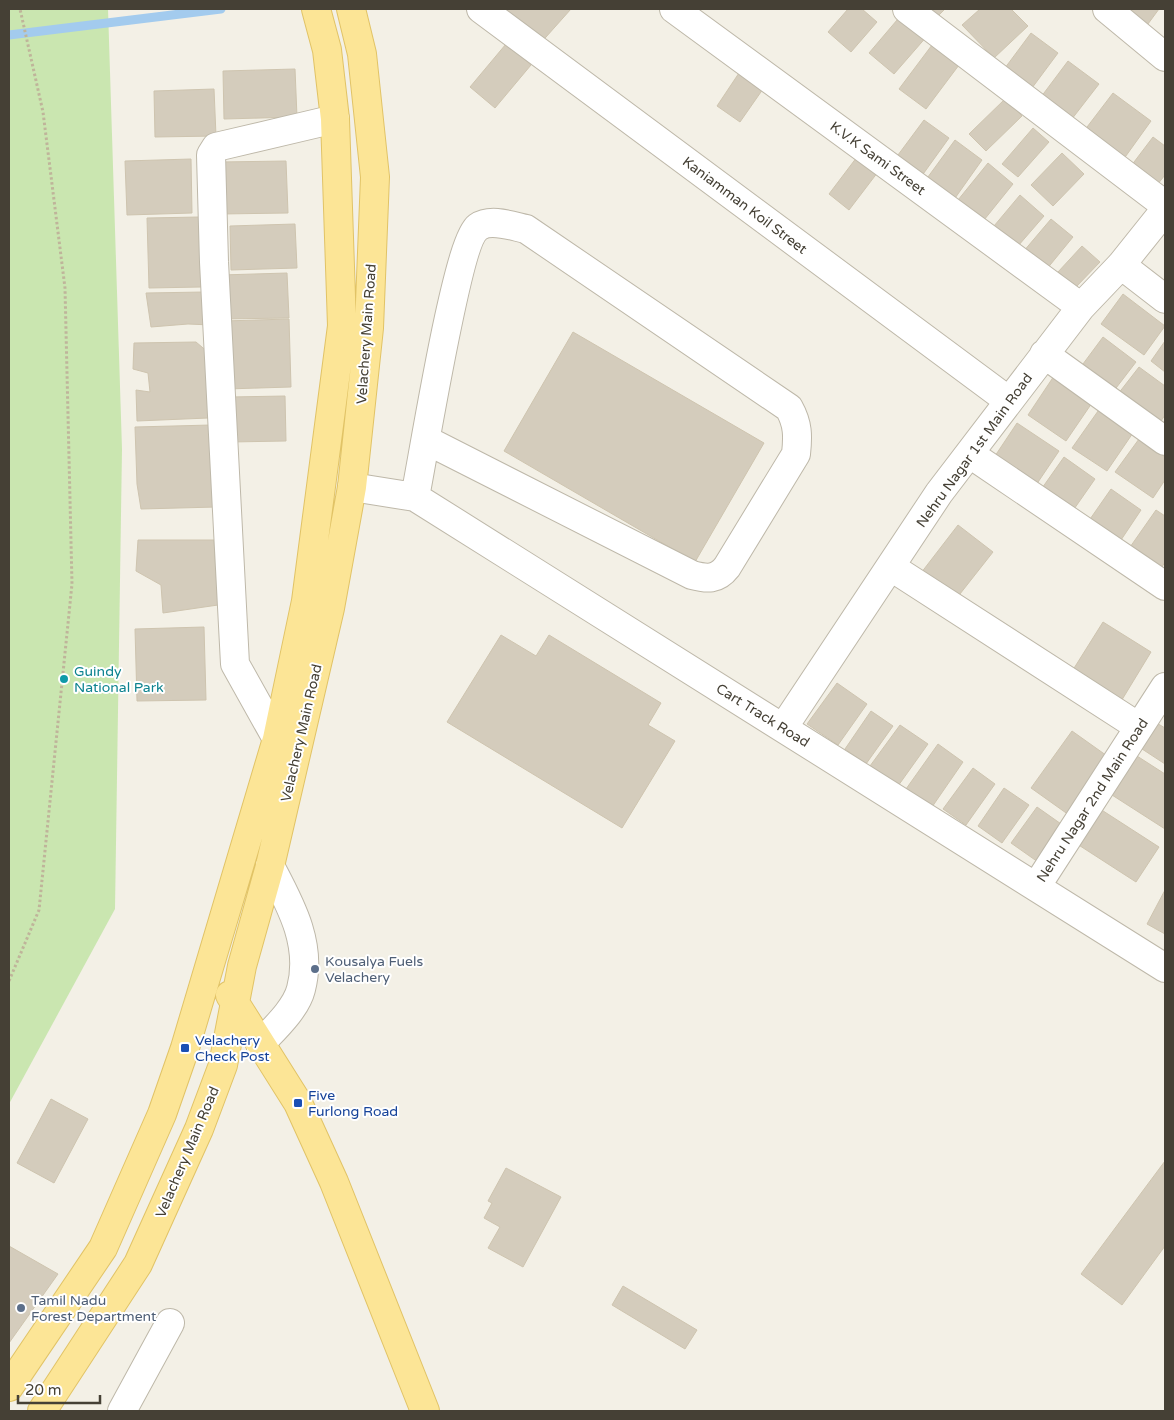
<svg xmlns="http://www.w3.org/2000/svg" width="1174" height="1420" viewBox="0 0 1174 1420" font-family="'Varela Round',sans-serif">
<rect width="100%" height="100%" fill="#f3f0e6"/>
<path fill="#cae6b0" d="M9,9H108L122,449L115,909L9,1104Z"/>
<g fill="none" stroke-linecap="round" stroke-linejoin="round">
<path stroke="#a3cbee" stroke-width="9" d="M9,35L221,9"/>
</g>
<path fill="#d4ccbc" stroke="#cec4af" d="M504,9H571L538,46Z
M848,9H862L877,22L851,52L828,32Z
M929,9H945L937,17Z
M980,9H1011L1028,26L994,58L962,25Z
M1126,9H1159L1145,28Z
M903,13L928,35L894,74L869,53Z
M1031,33L1058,53L1029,92L1002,72Z
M506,44L531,65L495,108L470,87Z
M932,45L959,65L926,109L899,89Z
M1068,61L1099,84L1068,124L1038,101Z
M295,69L297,117L224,119L223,71Z
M739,73L763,89L740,122L717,106Z
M214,89L216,136L155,137L154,91Z
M1113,93L1151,121L1123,160L1084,131Z
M1005,99L1022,116L986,151L969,134Z
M924,120L949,138L921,177L895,159Z
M1033,128L1049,142L1018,177L1002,164Z
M1153,137L1165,146V175L1157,185L1131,166Z
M955,140L982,160L953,201L925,181Z
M860,153L881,168L849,210L829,194Z
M1062,153L1084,174L1053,206L1031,185Z
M191,159L192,213L127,215L125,161Z
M286,161L288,213L221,214L220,162Z
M988,163L1013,184L984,220L958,200Z
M1020,195L1044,216L1018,246L994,226Z
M199,217L201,287L149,288L147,218Z
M1051,219L1073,237L1046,270L1023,252Z
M295,224L297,268L231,270L230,226Z
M1082,246L1100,262L1075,288L1058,272Z
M287,273L289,318L222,319L221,275Z
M204,292L211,325L188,324L151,327L146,293Z
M1123,294L1165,326L1144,355L1101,324Z
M289,319L291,387L226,389L224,321Z
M573,332L764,443L695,562L504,451Z
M1103,337L1136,362L1113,392L1080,368Z
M1165,341V372L1151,361Z
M196,342L209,353L208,418L137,421L136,390L150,392L148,373L133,369L134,343Z
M1139,367L1165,386V415L1159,424L1118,394Z
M1056,373L1094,400L1066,441L1028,415Z
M285,396L286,441L231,442L230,397Z
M1103,404L1137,427L1107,471L1072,448Z
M1017,423L1059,451L1032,491L991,462Z
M211,425L216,507L141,509L137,484L135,427Z
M1139,439L1165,457V480L1153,498L1115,472Z
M1064,457L1095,479L1072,512L1040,491Z
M1111,489L1141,510L1119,543L1088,522Z
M1156,510L1165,516V562L1159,572L1128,550Z
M958,525L993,552L956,599L921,573Z
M138,540H214L218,605L163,613L161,585L136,571Z
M1103,622L1151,652L1120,703L1071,673Z
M204,627L206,700L137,701L135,629Z
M501,635L536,656L549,635L661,703L648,725L675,741L622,828L447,722Z
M837,683L867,704L838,745L807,724Z
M871,711L893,726L866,764L845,749Z
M1155,722L1165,728V764L1139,747Z
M900,725L928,744L898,786L870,766Z
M1072,731L1110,758L1069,815L1031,788Z
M938,744L963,762L932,807L906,789Z
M1137,756L1165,774V829L1112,795Z
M973,768L995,784L966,825L943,809Z
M1004,788L1029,805L1002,843L978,826Z
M1037,807L1064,826L1038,862L1011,843Z
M1097,807L1159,847L1136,882L1074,842Z
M1165,890V934L1147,924Z
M51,1099L88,1119L54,1183L17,1163Z
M1165,1161V1246L1122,1305L1081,1274Z
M506,1168L561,1197L523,1267L488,1248L500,1227L484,1218L492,1203L488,1201Z
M9,1246L58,1274L9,1343Z
M623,1286L697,1330L685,1349L612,1305Z"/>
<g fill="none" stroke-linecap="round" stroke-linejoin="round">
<g stroke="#beb8a9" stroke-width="30">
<path id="minor" d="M481,9L1009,401
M674,9L1081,307
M907,9L1165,205
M1107,9L1165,57
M1121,265L1165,299
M1044,354L1165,441
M970,454L1165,586
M352,487L415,497L1165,968
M415,497C423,458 457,242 478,227C491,218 512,226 526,229L789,408C798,424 798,436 796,454L727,567C717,580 707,579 692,575L426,440
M891,567L1139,727
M783,728L939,493L1081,307L1121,265L1165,210
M277,739L235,664L214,262L211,155L216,147L335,119
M1036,887L1165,687
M260,1044C274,1029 296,1009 301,989C313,944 290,904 270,866
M122,1411L170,1323"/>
</g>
<g stroke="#e1c366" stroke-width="30">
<path id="major" d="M230,995L298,1103L334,1182L425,1411
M9,1387L103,1248L162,1114L185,1048L277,739L306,601L342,326L335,119L327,50L316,9
M42,1411L138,1264L199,1129L223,1065L242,966L270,866L330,608L352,487L369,328L375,177L362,54L351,9"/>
</g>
<path stroke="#bfb49a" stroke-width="3" stroke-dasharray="2.5 2.5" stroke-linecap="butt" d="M9,981L39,910L72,584L65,288L43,112L20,9"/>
<use href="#minor" stroke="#fff" stroke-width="28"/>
<use href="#major" stroke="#fce596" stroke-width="28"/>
</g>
<circle fill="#0f9aa8" stroke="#fff" stroke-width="2" cx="64" cy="679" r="5"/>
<g fill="#5c6f8a" stroke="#fff" stroke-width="2">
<circle cx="315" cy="969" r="5"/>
<circle cx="21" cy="1308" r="5"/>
</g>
<g fill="#1a4fb4" stroke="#fff" stroke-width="2">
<rect x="180" y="1043" width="10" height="10" rx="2.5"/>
<rect x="293" y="1098" width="10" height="10" rx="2.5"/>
</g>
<g text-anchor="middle" stroke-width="4" stroke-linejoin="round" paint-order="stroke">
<g font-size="14" fill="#454035" stroke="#fff">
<text transform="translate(878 158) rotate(36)" y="5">K.V.K Sami Street</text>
<text transform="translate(745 205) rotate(37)" y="5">Kaniamman Koil Street</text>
<text transform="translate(366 334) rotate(-86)" y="5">Velachery Main Road</text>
<text transform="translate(974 450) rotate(-54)" y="5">Nehru Nagar 1st Main Road</text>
<text transform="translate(763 715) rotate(32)" y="5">Cart Track Road</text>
<text transform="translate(301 733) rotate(-77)" y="5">Velachery Main Road</text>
<text transform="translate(1092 800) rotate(-57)" y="5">Nehru Nagar 2nd Main Road</text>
<text transform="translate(187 1152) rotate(-67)" y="5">Velachery Main Road</text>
</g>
<g font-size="14" fill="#0d838f" stroke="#fff" text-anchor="start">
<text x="74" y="676">Guindy<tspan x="74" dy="16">National Park</tspan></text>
</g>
<g font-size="14" fill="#4e5e75" stroke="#fff" text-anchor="start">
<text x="325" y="966">Kousalya Fuels<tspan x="325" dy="16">Velachery</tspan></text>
<text x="31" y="1305">Tamil Nadu<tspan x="31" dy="16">Forest Department</tspan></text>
</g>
<g font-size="14" fill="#164399" stroke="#fff" text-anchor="start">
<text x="195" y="1045">Velachery<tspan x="195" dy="16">Check Post</tspan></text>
<text x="308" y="1100">Five<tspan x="308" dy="16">Furlong Road</tspan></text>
</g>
</g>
<rect width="1174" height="1420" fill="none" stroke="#454035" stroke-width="20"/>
<path d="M18 1395v8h82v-8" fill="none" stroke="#454035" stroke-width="2.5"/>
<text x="25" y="1395" font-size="15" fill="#454035" stroke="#ffffff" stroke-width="4" paint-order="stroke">20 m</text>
</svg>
